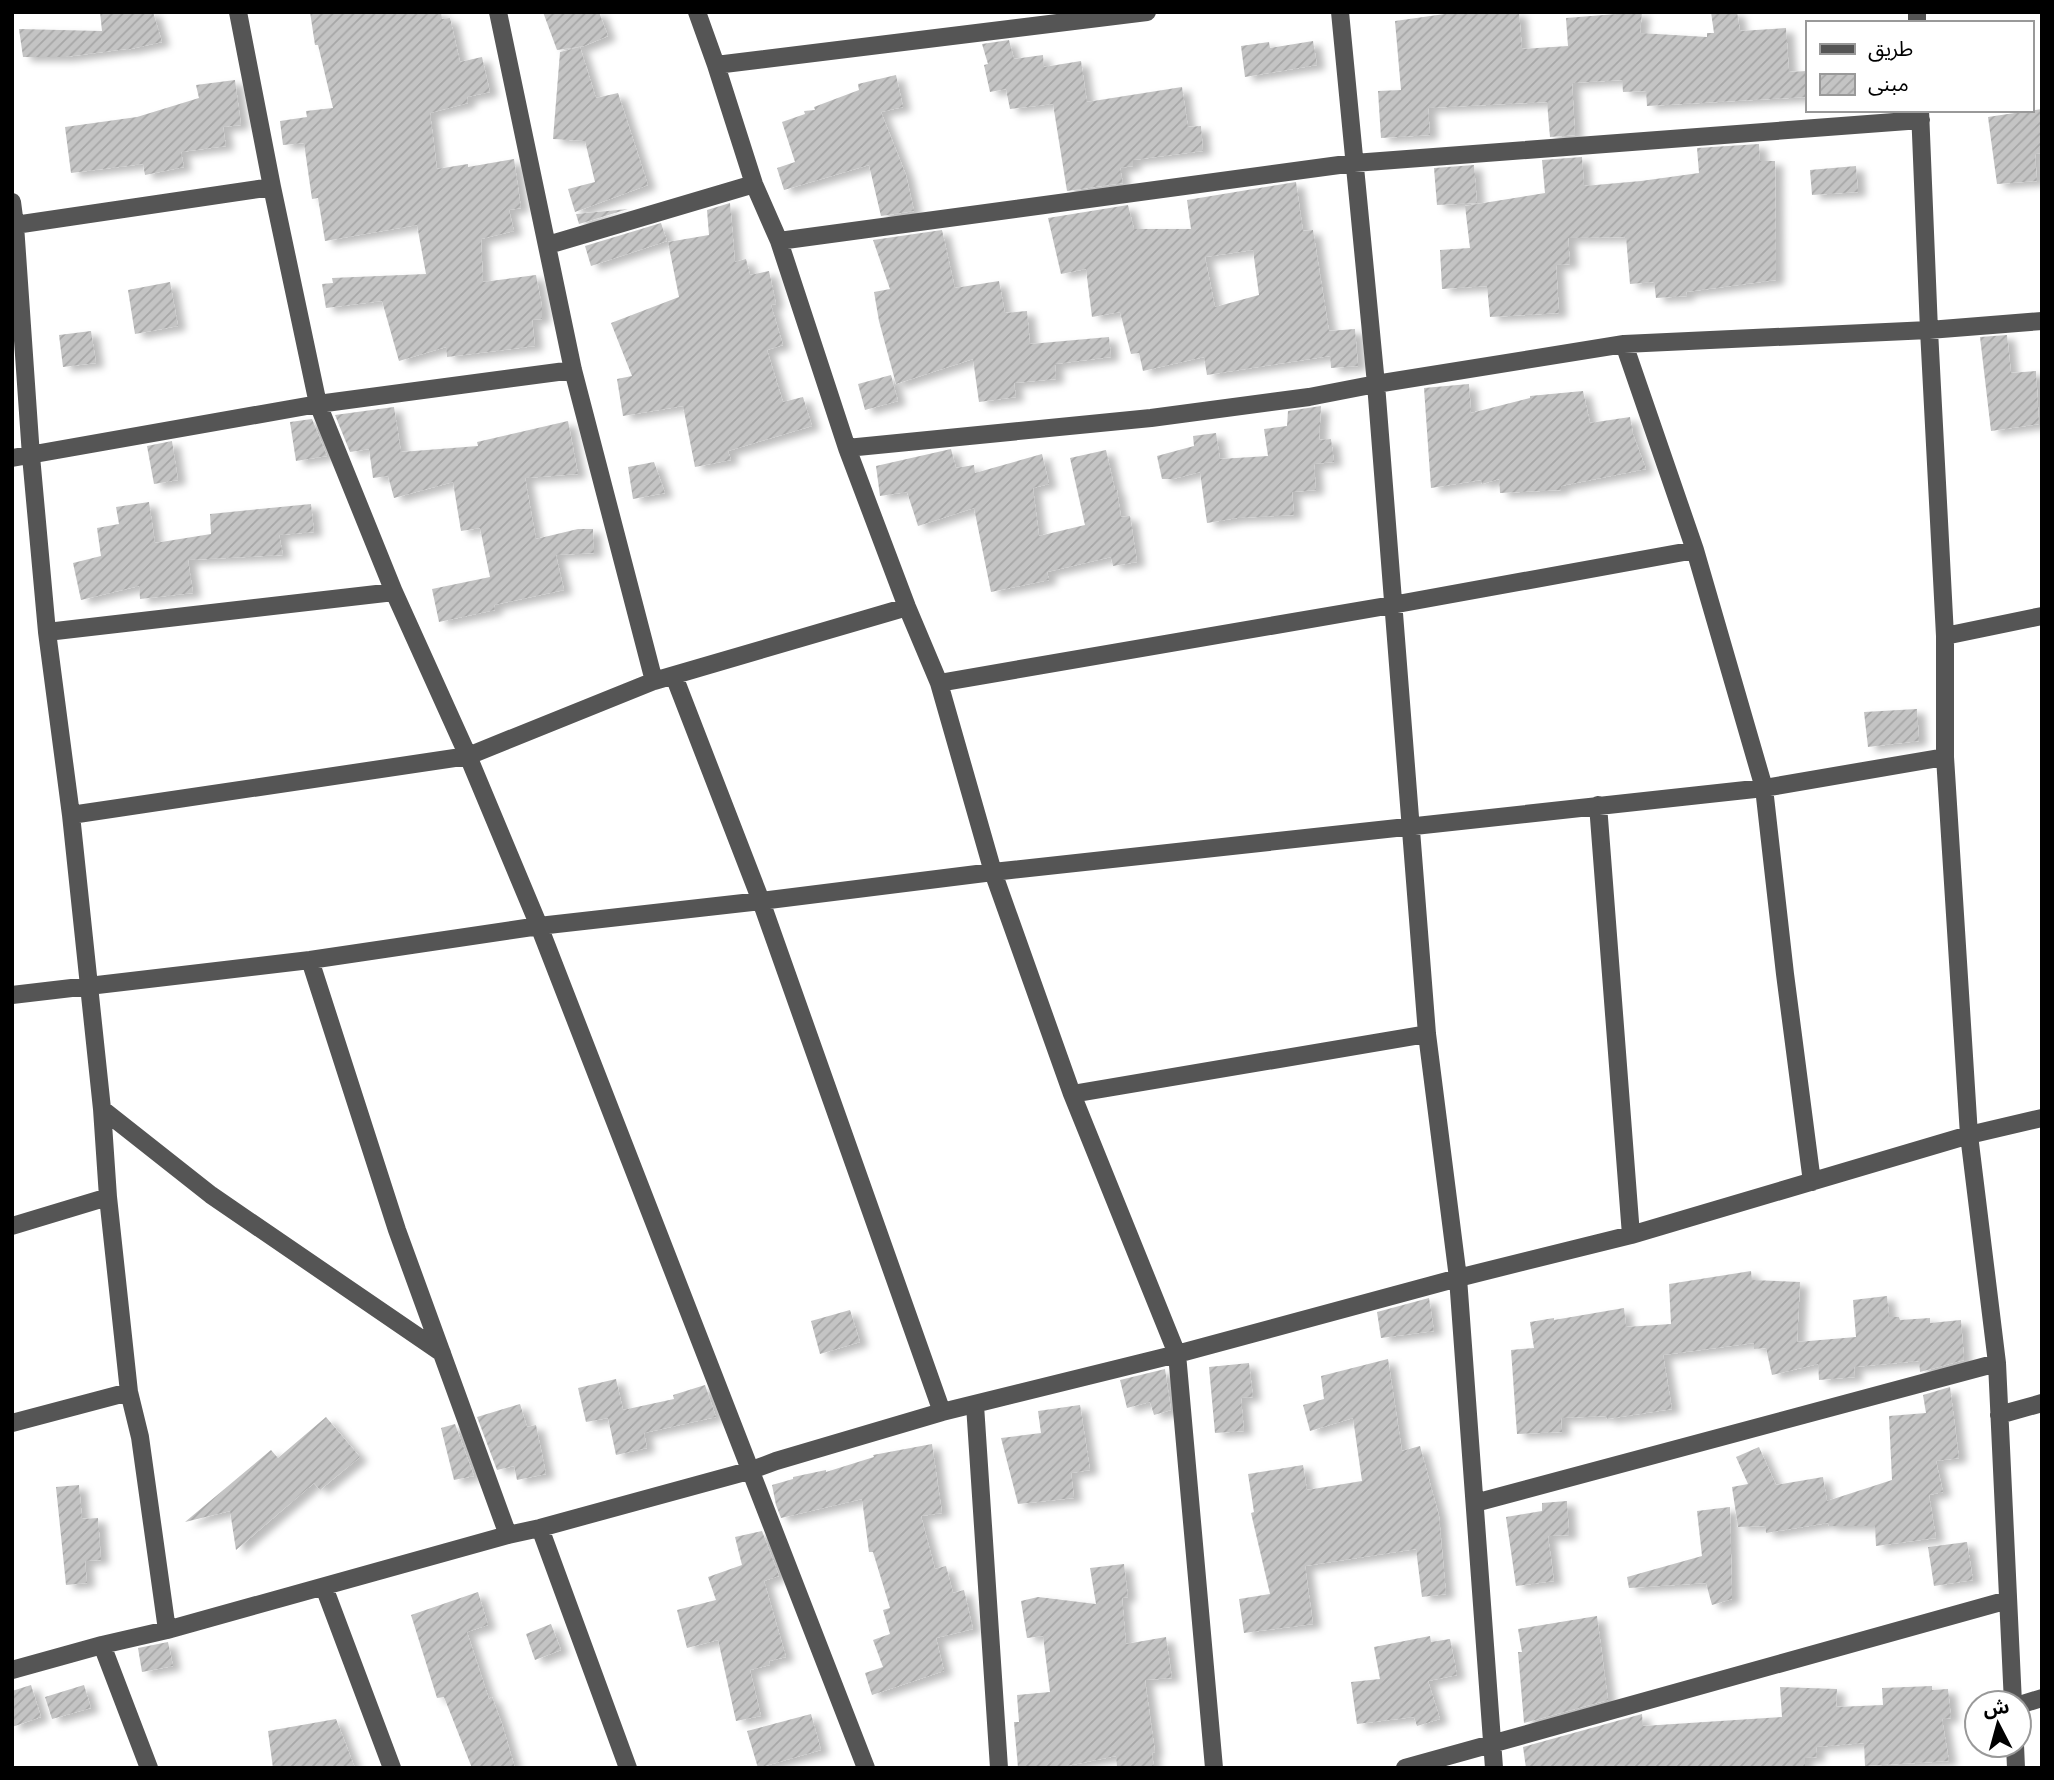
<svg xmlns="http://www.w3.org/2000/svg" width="2054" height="1780" viewBox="0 0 2054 1780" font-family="'PT Sans','Noto Sans Arabic',sans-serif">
<defs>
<pattern id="building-hatch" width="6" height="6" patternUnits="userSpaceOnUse" patternTransform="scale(1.75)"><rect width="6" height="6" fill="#c4c4c4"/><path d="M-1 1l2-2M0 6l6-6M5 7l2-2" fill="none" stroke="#a7a7a7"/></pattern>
<filter id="shadow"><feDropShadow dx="8" dy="4.5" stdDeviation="3.5" flood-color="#0004"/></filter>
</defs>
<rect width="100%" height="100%" fill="#fff"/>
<path fill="url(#building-hatch)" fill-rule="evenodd" filter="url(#shadow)" d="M100,12H153L162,42L126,50V49L65,57H23L19,29L102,31Z
M310,12H441L442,19L450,18L460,62L482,57L490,92L467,97L468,103L430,113L437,169L468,164V167L514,159L521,208L509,210L514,231L481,239L483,282L536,275L542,307V319L532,320L535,346L447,357L446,347L399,361L382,301L326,308L322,284L333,283L332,278L426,274L417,225L325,241L318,198L312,199L304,143L283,145L280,121L307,117L306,111L333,108L318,45H315Z
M543,12H599L608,36L584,46L557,50Z
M1459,12H1519L1522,49L1568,46L1566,18L1642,12L1640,33L1707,37V33H1714L1711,12H1737L1740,31L1786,28L1789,72L1807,71V97L1647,106L1646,91L1623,92L1622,80L1572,83L1575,135L1550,137L1547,102L1428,108L1430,135L1381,138L1378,91L1401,90L1395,21Z
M1009,40L1014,59L1043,55L1044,67L1081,61L1087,102L1182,87L1188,127L1201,126L1203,151L1133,160V166L1120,168L1123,183L1067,191L1053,104L1010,109L1006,89L990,92L984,65L988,64L982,44Z
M1313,41L1317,65L1245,77L1241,46L1269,42L1270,48Z
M580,47L596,98L618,93L648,185L575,212L568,189L595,182L585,141L553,139L560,52Z
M896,75L903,107L881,112L906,175L914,211L881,216L869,165L784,190L777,168L795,162L782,122L805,114L804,111L815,110L814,107L859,90L858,84Z
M235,80L241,125L223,127L226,146L181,152L184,167L145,175L143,164L71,173L65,127L137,117L199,98L196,85Z
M2042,109V153L2035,154L2037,181L1997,184L1988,117Z
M1759,144L1760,161H1775L1776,280L1686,292L1687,296L1656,298L1654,282L1630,284L1626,237L1568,238L1570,264L1556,265L1559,313L1490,317L1487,286L1442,289L1440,250L1470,248L1465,206L1545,193L1542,160L1582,157L1584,186L1641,181L1699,173L1697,148Z
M1474,165L1477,203L1437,205L1434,168Z
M1856,166L1858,192L1812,195L1810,170Z
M1296,182L1303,231L1313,230L1329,331L1355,329L1358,366L1331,368L1330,356L1207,375L1204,357L1143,371L1139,353L1131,354L1120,312L1092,317L1086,269L1061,274L1048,218L1128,205L1134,229H1191L1187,200ZM1253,250L1259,295L1215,307L1205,257Z
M730,203L735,262L746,259L750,275L769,271L776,304L771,305L783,345L767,350L783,402L803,397L812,426L728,451L731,460L695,467L683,406L623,416L617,379L632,376L611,323L679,297L668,242L709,235L707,210Z
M628,209L579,224L576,214Z
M661,223L667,241L591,266L585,246Z
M942,230L955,288L999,281L1005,313L1027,311L1030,344L1109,337L1111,357L1055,364L1056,379L1014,383L1016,397L979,402L973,359L896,384L879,321L874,292L890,289L873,240Z
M170,282L178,326L135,334L128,290Z
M91,331L96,363L63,367L59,335Z
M2007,335L2011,373L2036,371L2039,424L1991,431L1980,337Z
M891,375L898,401L865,410L858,384Z
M1469,384L1471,413L1530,398V396L1583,391L1590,423L1630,417L1633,434L1646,469L1561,486V490L1500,493L1499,479L1482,484L1481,480L1431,488L1424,388Z
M1321,406L1319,440L1331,439L1334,462L1314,464L1316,490L1292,492L1294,515L1237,518L1207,523L1200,472L1173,479H1162L1157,456L1194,446L1193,436L1216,433L1220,459L1268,456L1264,429L1287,426L1288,411Z
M394,407L401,452L478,446L477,442L568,421L578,474L525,478L536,539L578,529H593L594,553L556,555L564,590L494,605L495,610L439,622L432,589L490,577L480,528L461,531L453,482L394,498L388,476L373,478L369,449L350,452L335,415Z
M312,419L327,456L296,461L290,422Z
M172,441L178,480L154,484L147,446Z
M951,449L956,468L974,465L975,473L1042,454L1049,484L1033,488L1039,536L1085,525L1070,458L1106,450L1115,490H1117L1121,517L1130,516L1137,562L1113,566L1111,557L1047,572L1049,580L991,592L974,508L918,526L907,492L880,496L876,466Z
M654,462L665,493L633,499L628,467Z
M149,502L155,543L211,534L210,514L311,504L314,532L279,535L283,555L188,560L193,593L140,599L139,586L81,600L73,563L101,556L97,528L119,524L116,507Z
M1917,709L1919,741L1868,747L1864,712Z
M1751,1271L1752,1280L1800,1282L1797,1342L1856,1337L1853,1300L1887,1296L1889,1317H1899L1900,1320L1930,1318V1323L1961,1320L1964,1360L1920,1372L1919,1361L1854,1367L1855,1377L1819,1380L1818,1364L1772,1375L1766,1348L1754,1349V1343L1663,1355L1672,1409L1607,1419L1606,1416L1561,1418L1562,1432L1517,1434L1511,1350L1534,1348L1530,1322L1554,1318V1320L1624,1308L1626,1327L1671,1324L1669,1284Z
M1429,1298L1434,1331L1381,1338L1377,1312Z
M850,1310L860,1342L820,1354L811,1321Z
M1388,1359L1402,1451L1420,1446L1439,1516L1446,1594L1422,1597L1416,1549L1305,1566L1313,1624L1244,1633L1239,1599L1270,1594L1251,1513L1254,1512L1248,1474L1303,1465L1307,1490L1362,1481L1353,1418L1310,1431L1303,1405L1324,1399L1321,1376Z
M1249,1363L1253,1397L1241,1398L1244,1431L1215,1433L1209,1367Z
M1165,1369L1171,1410L1154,1415L1150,1402L1127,1408L1120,1380Z
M616,1379L623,1410L674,1399L673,1395L705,1385L716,1417L644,1433L647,1448L616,1455L608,1418L586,1422L578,1388Z
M1950,1387L1959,1458L1936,1461L1943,1492L1929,1495L1936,1538L1876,1546L1875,1526H1829L1828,1523L1766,1533L1765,1526L1738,1527L1732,1487L1748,1484L1736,1457L1759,1447L1776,1485L1823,1477L1827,1501L1892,1480L1889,1416L1926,1413L1923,1395Z
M520,1404L527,1427L536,1425L546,1474L517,1480L514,1466L497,1470L477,1417Z
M1080,1405L1090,1470L1071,1473L1074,1498L1018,1504L1001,1438L1041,1433L1038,1411Z
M326,1417L360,1457L320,1490L314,1483L236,1550L230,1511L185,1522L271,1450L278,1458Z
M455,1424L474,1476L454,1480L441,1428Z
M932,1444L942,1513L921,1516L935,1569L946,1566L953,1593L964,1590L973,1629L936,1638L944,1671L872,1695L865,1673L883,1667L873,1640L890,1634L883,1610L890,1608L873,1552H869L862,1499L781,1518L776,1505L772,1485L793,1479V1477L826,1470V1472L874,1457L873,1455Z
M79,1485L82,1519L98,1518L101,1560L85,1561L87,1583L66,1585L56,1487Z
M1567,1501L1569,1535L1548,1536L1554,1581L1516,1586L1506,1517L1542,1511V1503Z
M1730,1507L1732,1599L1712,1605L1706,1583L1629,1588L1627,1577L1702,1556L1697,1511Z
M762,1531L779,1576L764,1581L786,1657L769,1661L770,1665L750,1670L761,1716L736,1721L718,1640L687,1648L677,1610L716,1600L708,1577L742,1565L735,1537Z
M1967,1542L1973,1580L1934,1586L1928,1547Z
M1124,1564L1128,1597L1122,1598L1126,1644L1166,1637L1172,1678L1145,1680L1155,1752L1152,1753L1154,1768H1117L1116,1756L1057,1768H1018L1014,1722H1019L1017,1695L1050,1692L1043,1636L1027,1638L1021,1601L1038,1597L1096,1604L1090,1568Z
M478,1592L488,1625L467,1632L489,1699L492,1697L502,1724L515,1768H472L444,1697L437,1698L411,1615Z
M1597,1616L1608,1700L1524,1723L1518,1652H1522L1518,1629Z
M551,1624L561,1650L535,1660L526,1634Z
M1430,1636L1431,1642L1450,1639L1457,1675L1428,1681L1440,1719L1417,1726L1414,1717L1357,1724L1351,1682L1380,1679L1374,1647Z
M168,1642L173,1666L142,1672L138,1648Z
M31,1685L41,1717L12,1727V1691Z
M84,1685L91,1708L52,1719L45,1697Z
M1932,1686V1690L1948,1689L1951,1718L1942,1719L1949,1761L1865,1766L1864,1743L1816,1747L1817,1757L1805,1758V1768H1526L1523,1747L1642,1714L1643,1726L1782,1717L1780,1687L1837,1689L1836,1707L1883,1705L1882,1688Z
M811,1714L821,1750L758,1768L747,1731Z
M336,1719L355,1768H273L268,1731Z"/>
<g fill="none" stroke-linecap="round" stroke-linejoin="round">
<path stroke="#555" stroke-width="18" d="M238,12L272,187L318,404L394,592L468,756L539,926L866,1768
M498,12L573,370L654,681
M697,12L716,65L754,184L779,241L847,448L907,607L939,683L993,872L1072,1094L1177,1354L1214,1768
M1340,12L1376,384L1427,1034L1458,1278L1494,1768
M1917,12V23
M716,65L1147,12
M1920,110L1929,330L1945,636V757L1969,1135L1997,1363L2013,1703
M12,202L15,225L31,456L47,632L71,815L102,1109L108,1197L129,1392L140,1437L167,1630
M15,225L272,187
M779,241L1354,163L1921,120
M548,245L754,184
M1624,344L1695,550L1764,788L1785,974L1812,1182
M847,448L1151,418L1309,397L1376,384L1624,344L1929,330L2042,321
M12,458L318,404L573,370
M47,632L394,592
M1945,636L2042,616
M674,676L761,901L942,1412
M939,683L1392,605L1695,550
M1598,805L1631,1235
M71,815L468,756L654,681L907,607
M310,960L397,1230L508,1535
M12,995L310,960L539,926L761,901L993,872L1764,788L1945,757
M1072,1094L1427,1034
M102,1109L211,1195L442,1353
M12,1226L108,1197
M975,1405L999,1768
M1999,1415L2042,1403
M12,1423L129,1392
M1475,1503L1997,1363
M540,1528L628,1768
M324,1587L392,1768
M102,1645L149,1768
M12,1670L102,1645L167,1630L508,1535L540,1528L752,1470L776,1461L942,1412L1177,1354L1458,1278L1631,1235L1969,1135L2042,1118
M2019,1705L2042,1698
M2015,1745L2016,1768
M1405,1768L2008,1600"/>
</g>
<rect width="2054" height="1780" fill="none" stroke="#000000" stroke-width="28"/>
<rect x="1806" y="21" width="228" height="91" fill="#ffffff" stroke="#999999" stroke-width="2"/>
<rect x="1820" y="44" width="35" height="10" fill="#555555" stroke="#999999" stroke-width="2"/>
<text x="1868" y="56" font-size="21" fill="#000000">طريق</text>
<rect x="1820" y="74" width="35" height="21" fill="url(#building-hatch)" stroke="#999999" stroke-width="2"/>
<text x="1868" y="91" font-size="21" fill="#000000">مبنى</text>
<g transform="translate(1998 1724) rotate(354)"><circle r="33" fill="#ffffff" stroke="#999999" stroke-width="2"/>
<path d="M0-5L12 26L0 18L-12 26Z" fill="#000000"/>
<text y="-10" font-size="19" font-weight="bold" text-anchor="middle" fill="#000000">ش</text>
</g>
</svg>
